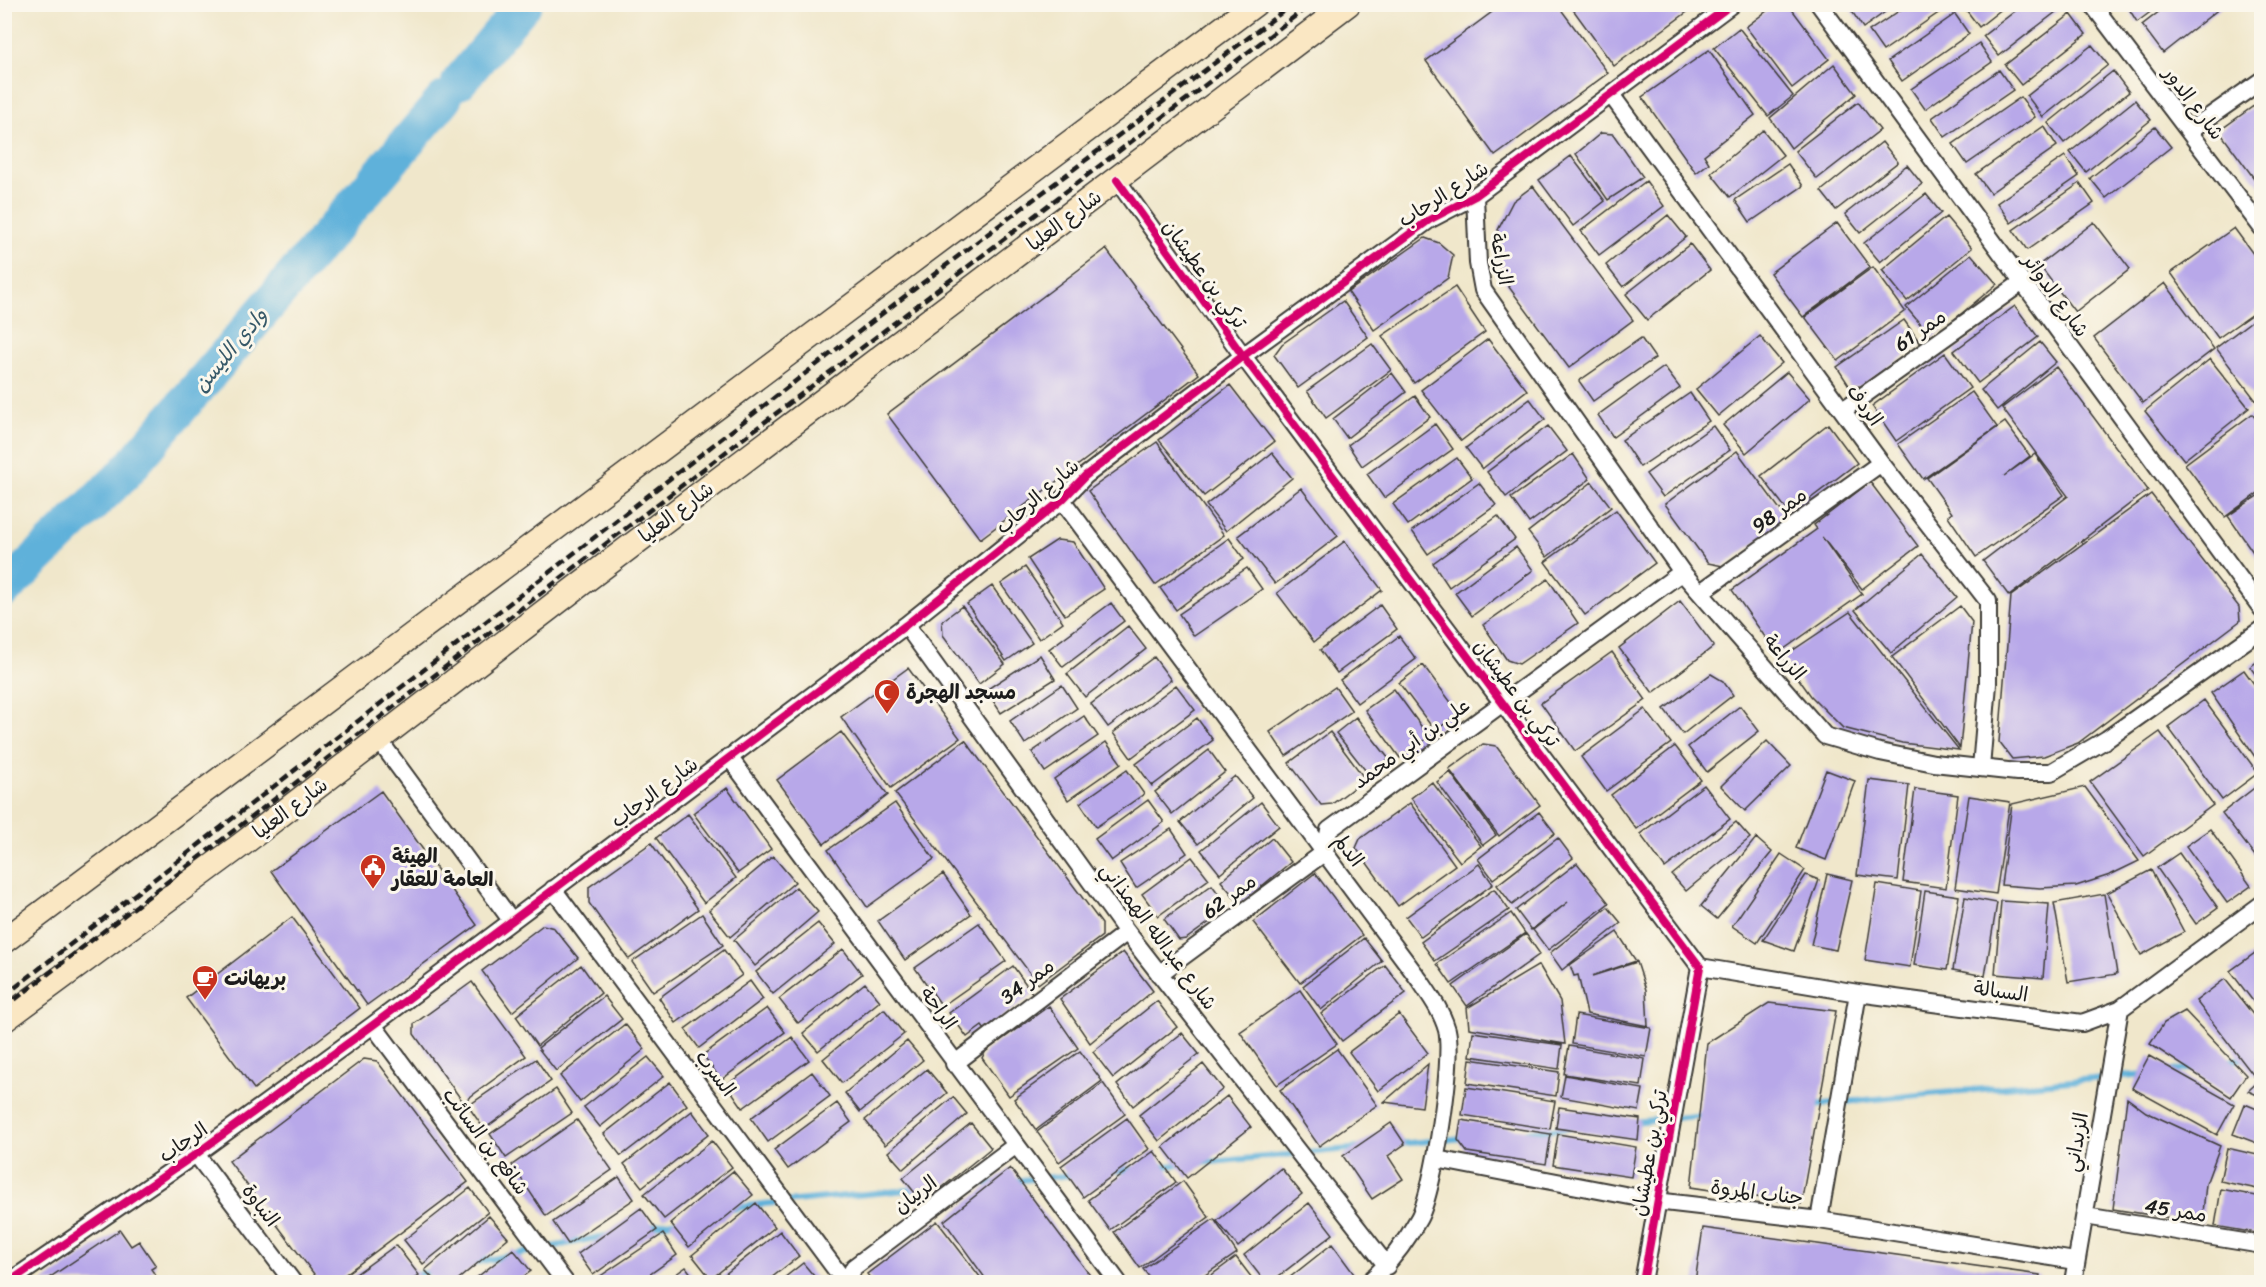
<svg xmlns="http://www.w3.org/2000/svg" width="2266" height="1287" viewBox="0 0 2266 1287" font-family="Sriracha,'Playpen Sans Arabic',sans-serif">
<rect width="100%" height="100%" fill="#fbf7ec"/>
<filter id="ink" filterUnits="userSpaceOnUse"><feTurbulence type="fractalNoise" baseFrequency=".0167" numOctaves="2"/><feDisplacementMap in="SourceGraphic" scale="12" xChannelSelector="R" yChannelSelector="G"/><feConvolveMatrix kernelMatrix="1 2 1 2 8 2 1 2 1" color-interpolation-filters="sRGB"/></filter>
<filter id="wash" filterUnits="userSpaceOnUse"><feTurbulence type="fractalNoise" baseFrequency=".008" numOctaves="4" result="noise"/><feDisplacementMap in="SourceGraphic" scale="24" xChannelSelector="R" yChannelSelector="G"/><feGaussianBlur stdDeviation="1.35" result="paint"/><feColorMatrix in="noise" values="0 0 0 0 0 0 0 0 0 0 0 0 0 0 0 0 0 1.4 0 .05"/><feComposite in="paint" operator="in"/></filter>
<g filter="url(#wash)">
<rect width="100%" height="100%" fill="#f0e7cb"/>
<g fill="none" stroke-linecap="round" stroke-linejoin="round">
<path stroke="#5eb1da" stroke-width="6" d="M2224,1062L2246,1058
M2168,1072L2193,1068
M1812,1105L2146,1074
M1633,1122L1706,1115
M1528,1132L1569,1128
M1397,1144L1465,1138
M1200,1163L1360,1148
M1158,1167L1184,1164
M1113,1171L1136,1169
M1012,1181L1073,1175
M973,1184L999,1182
M728,1210L754,1205L918,1189
M646,1227L677,1221
M473,1263L610,1235
M411,1276L434,1271"/>
<path stroke="#5eb1da" stroke-width="36" d="M459,82L524,4
M4,590L125,473L444,99"/>
</g>
<g id="blocks">
<path fill="#b8a8e9" d="M1503,4H1557L1608,73L1495,156L1426,61Z
M1569,4H1698L1614,66Z
M1776,4H1788L1829,59L1792,88L1746,27Z
M1847,4H1896L1863,28Z
M1967,4H2008L1979,27L1964,7Z
M2126,4H2161L2137,22Z
M2169,4H2225L2163,53L2142,25Z
M1908,5H1950L1883,51L1869,31Z
M2023,5H2065L1999,56L1983,36Z
M1955,14L1969,34L1902,81L1888,61Z
M2071,14L2086,34L2021,85L2005,65Z
M1739,28L1793,96L1768,116L1714,48Z
M1979,43L1992,62L1925,109L1911,89Z
M2092,45L2108,65L2043,117L2027,96Z
M1709,50L1755,115L1704,155L1709,163L1696,173L1642,97Z
M1834,64L1856,94L1791,148L1770,118Z
M1999,70L2013,90L1945,137L1932,118Z
M2113,71L2129,92L2064,143L2048,123Z
M2021,97L2035,117L1967,164L1953,144Z
M2135,100L2151,120L2086,172L2070,152Z
M2262,100V189L2219,131Z
M1858,102L1880,130L1817,179L1795,151Z
M2044,126L2057,146L1990,193L1976,174Z
M2155,127L2171,147L2106,198L2090,178Z
M1763,130L1783,155L1730,197L1711,173Z
M1601,133L1613,134L1643,177L1608,200L1576,154Z
M1882,142L1898,162L1836,210L1821,191Z
M1571,156L1605,201L1573,226L1539,180Z
M2065,156L2079,176L2011,223L1997,203Z
M1788,164L1803,186L1750,222L1735,200Z
M1907,165L1922,184L1860,233L1845,214Z
M1646,181L1664,206L1599,255L1581,231Z
M2080,183L2094,203L2027,250L2013,230Z
M1533,186L1633,320L1569,368L1500,275L1498,230L1513,201Z
M1926,194L1941,213L1880,262L1864,243Z
M1668,215L1686,237L1623,287L1606,265Z
M1946,217L1972,248L1907,301L1882,270Z
M2094,222L2130,269L2075,312L2039,265Z
M1837,223L1870,267L1803,317L1770,273Z
M2234,228L2262,266V307L2218,338L2171,273Z
M1425,238L1439,243L1453,255L1448,278L1374,330L1348,292Z
M1690,244L1710,270L1647,320L1626,294Z
M1106,249L1199,374L980,539L887,414Z
M1971,254L1997,284L1932,338L1906,307Z
M1873,267L1905,311L1838,361L1805,317Z
M2165,283L2214,349L2143,403L2094,338Z
M1455,287L1485,332L1414,383L1382,336Z
M1343,301L1368,337L1298,388L1274,355L1282,344Z
M2015,306L2038,337L1978,383L1954,351Z
M2262,313V398L2257,402L2216,348Z
M1904,320L1921,344L1861,386L1850,387L1837,367Z
M1760,336L1782,363L1718,416L1696,389Z
M1641,338L1655,358L1593,401L1579,381Z
M1488,339L1527,390L1461,441L1421,390Z
M2040,342L2056,362L1997,410L1981,390Z
M1372,344L1391,370L1326,418L1307,391Z
M1945,353L1970,388L1896,441L1872,406Z
M2210,359L2249,408L2184,460L2145,411Z
M1664,367L1680,388L1613,437L1598,415Z
M2056,367L2148,490L2009,596L1983,561L2068,496L2002,408Z
M1787,372L1810,399L1746,453L1723,425Z
M1392,373L1406,392L1347,438L1333,419Z
M1230,385L1274,442L1204,496L1159,440Z
M1972,392L1997,427L1923,479L1898,444Z
M1690,393L1709,421L1640,467L1622,440Z
M1415,396L1430,417L1362,466L1348,445Z
M1530,399L1545,419L1482,469L1466,448Z
M2252,414L2262,426V490L2225,517L2185,464Z
M2005,422L2030,456L2004,476L2035,454L2064,495L1976,557L1948,516L1952,513L1927,478Z
M1435,424L1453,449L1384,498L1367,474Z
M1828,424L1857,463L1790,514L1761,476Z
M1548,426L1567,451L1506,497L1487,472Z
M1713,426L1730,450L1663,497L1646,474Z
M1157,442L1224,535L1155,585L1088,491Z
M1737,451L1787,519L1723,566L1708,563L1665,504Z
M1272,453L1292,478L1226,531L1206,505Z
M1573,454L1590,479L1529,523L1511,498Z
M1457,458L1472,478L1408,525L1393,504Z
M1592,482L1611,507L1547,557L1528,532Z
M1870,482L1918,546L1862,589L1822,537L1862,594L1777,654L1732,590L1817,529L1814,525Z
M1479,483L1496,505L1428,554L1412,531Z
M1301,488L1338,536L1275,584L1238,536Z
M2262,493V565L2228,516Z
M2151,494L2239,607L2240,621L2078,743L2044,756L2012,759L1999,742L2011,596Z
M1616,510L1655,563L1585,615L1545,562Z
M1498,516L1515,539L1449,587L1433,563Z
M1229,538L1244,559L1176,610L1160,588Z
M1057,540L1073,542L1104,589L1065,615L1028,559Z
M1345,541L1382,590L1314,642L1277,593Z
M1516,547L1533,570L1472,616L1455,593Z
M1922,554L1957,597L1891,653L1855,610Z
M1025,567L1063,622L1039,639L1001,584Z
M1247,568L1262,589L1194,636L1179,614Z
M1548,579L1578,623L1519,664L1507,660L1483,625Z
M992,586L1032,643L1006,661L967,604Z
M1680,601L1714,646L1653,693L1619,648Z
M1111,603L1124,621L1063,667L1049,649Z
M1380,605L1397,629L1337,673L1320,650Z
M962,606L1005,664L979,684L943,635L942,621Z
M1960,606L1972,622L1960,748L1892,657Z
M1850,612L1959,750L1902,743L1843,728L1811,696L1783,657Z
M1128,626L1146,649L1085,697L1067,674Z
M1399,636L1416,659L1357,703L1340,680Z
M1612,652L1646,700L1575,751L1541,703Z
M1040,655L1055,679L1001,713L986,690Z
M1154,657L1171,680L1108,727L1091,704Z
M2262,658V683L2250,667Z
M1423,665L1459,713L1435,731L1399,683Z
M908,668L960,738L891,788L841,717Z
M2244,670L2262,695V767L2211,693Z
M1711,674L1723,681L1733,695L1683,734L1664,709Z
M1062,685L1077,708L1025,744L1010,721Z
M1176,685L1195,710L1131,758L1113,733Z
M1335,687L1352,711L1286,756L1270,732Z
M1394,689L1429,737L1400,758L1365,710Z
M2204,700L2258,773L2222,800L2168,727Z
M1740,706L1759,731L1707,772L1688,747Z
M1645,709L1671,743L1606,791L1581,757Z
M1084,716L1098,736L1045,772L1032,752Z
M1356,717L1389,759L1369,775L1336,733Z
M1197,718L1213,740L1152,786L1136,764Z
M841,732L888,795L824,844L777,780Z
M1330,732L1365,779L1332,804L1321,805L1289,763Z
M2160,732L2213,805L2144,856L2090,782Z
M965,740L1102,924V936L1038,984L895,793Z
M1767,741L1791,766L1745,811L1721,786Z
M1106,742L1121,763L1068,800L1054,779Z
M1483,744L1496,746L1540,805L1499,836L1449,769Z
M1675,746L1701,780L1636,829L1611,795Z
M1209,750L1225,772L1172,814L1155,792Z
M1127,770L1144,794L1096,827L1080,803Z
M1826,770L1855,781L1826,860L1796,848Z
M1450,772L1496,835L1483,845L1437,782Z
M1235,776L1253,798L1198,844L1180,822Z
M1869,780L1909,785L1898,880L1857,875Z
M1432,782L1481,846L1460,862L1411,798Z
M2262,782V865L2222,813Z
M1704,785L1730,819L1665,868L1640,834Z
M2085,787L2139,861L2110,875L2076,886L2040,888L2001,885L2012,804Z
M727,788L771,849L738,873L693,813Z
M1915,789L1958,795L1946,888L1903,882Z
M381,791L477,925L367,1005L271,871Z
M1969,796L2010,802L1996,894L1955,888Z
M1148,800L1164,822L1111,861L1095,839Z
M1261,802L1279,826L1220,874L1201,850Z
M895,803L934,859L867,907L828,850Z
M1410,803L1455,865L1398,906L1356,848L1360,839Z
M1539,812L1555,833L1493,879L1478,859Z
M688,814L736,878L704,903L656,838Z
M1736,822L1750,838L1686,891L1672,875Z
M1171,829L1187,853L1136,888L1120,863Z
M2210,829L2251,886L2227,903L2186,846Z
M1272,838L1291,862L1240,904L1221,881Z
M1558,838L1573,858L1512,905L1497,885Z
M1756,838L1772,852L1717,919L1701,906Z
M651,843L698,909L629,959L589,903V887Z
M2179,853L2218,908L2196,924L2157,868Z
M1781,854L1805,870L1757,943L1732,926Z
M773,856L795,882L730,937L709,910Z
M1192,857L1209,879L1158,916L1142,894Z
M1577,863L1609,903L1548,950L1533,930L1568,902L1531,930L1516,910Z
M1479,864L1493,884L1421,937L1406,917Z
M2151,870L2184,932L2141,955L2107,893Z
M1315,873L1362,935L1300,983L1253,922Z
M943,874L971,914L905,960L878,921Z
M1827,874L1852,880L1836,950L1811,945Z
M1806,875L1819,880L1794,951L1763,940Z
M1877,884L1921,891L1910,967L1865,960Z
M1212,885L1229,908L1186,939L1179,940L1164,919Z
M796,887L818,912L755,966L734,940Z
M1494,889L1509,910L1435,961L1421,942Z
M1925,891L1959,896L1947,970L1914,965Z
M2104,894L2117,974L2068,982L2054,903Z
M1965,897L1997,903L1985,976L1953,970Z
M2001,901L2049,904L2043,978L1995,974Z
M1608,907L1621,923L1562,970L1550,953Z
M1511,913L1525,933L1451,984L1437,964Z
M702,914L723,945L653,992L632,962Z
M292,917L360,1008L254,1089L186,998Z
M818,923L835,944L773,994L756,972Z
M979,923L1006,961L942,1006L915,968Z
M543,925L554,928L578,958L512,1012L482,971Z
M1617,932L1636,961L1592,976L1637,962L1646,990L1648,1026L1587,1014L1578,975L1574,976L1570,965Z
M1526,934L1540,954L1467,1006L1453,986Z
M1364,938L1382,961L1321,1010L1303,986Z
M2262,948V1013L2230,971Z
M843,949L862,974L798,1023L779,999Z
M724,950L742,975L676,1023L659,998Z
M1123,952L1153,991L1090,1043L1060,999Z
M581,965L601,993L537,1046L516,1016Z
M1385,965L1406,993L1342,1041L1321,1014Z
M1539,965L1560,1001L1565,1044L1469,1028L1467,1008Z
M1013,966L1033,994L985,1030L982,1026L967,1037L949,1013Z
M2225,979L2262,1026V1070L2254,1076L2196,1001Z
M750,981L763,999L699,1048L685,1029Z
M472,982L526,1056L463,1102L414,1034V1024Z
M865,983L880,1001L818,1051L803,1033Z
M1300,990L1337,1044L1277,1085L1240,1032Z
M604,996L622,1019L556,1071L538,1048Z
M1157,1001L1177,1027L1113,1078L1093,1052Z
M1769,1003L1836,1011L1801,1204L1691,1187L1707,1043Z
M1049,1006L1078,1048L1009,1096L982,1058L986,1051Z
M767,1008L785,1032L721,1080L703,1055Z
M884,1009L904,1034L842,1083L823,1059Z
M2185,1011L2246,1075L2231,1097L2150,1044L2164,1023Z
M1399,1014L1428,1053L1378,1091L1349,1052Z
M1576,1015L1651,1028L1646,1057L1572,1044Z
M625,1024L645,1049L580,1102L560,1076Z
M1473,1032L1562,1045L1559,1069L1470,1056Z
M1182,1033L1199,1054L1133,1106L1117,1085Z
M792,1037L809,1060L743,1108L727,1085Z
M907,1041L923,1060L860,1112L845,1093Z
M1569,1046L1645,1059L1641,1086L1564,1074Z
M1337,1049L1377,1105L1319,1146L1280,1090Z
M1080,1051L1102,1081L1036,1130L1014,1099Z
M2149,1056L2234,1104L2217,1135L2132,1088Z
M648,1057L664,1076L600,1127L584,1107Z
M364,1059L377,1061L468,1182L335,1282H320L229,1161Z
M536,1059L551,1081L484,1129L468,1106Z
M1470,1059L1559,1072L1556,1096L1467,1083Z
M1203,1064L1223,1089L1159,1141L1139,1115Z
M1428,1064L1422,1107L1384,1102Z
M927,1069L947,1093L885,1145L865,1120Z
M812,1072L830,1096L768,1142L751,1118Z
M1565,1075L1643,1089L1639,1111L1561,1097Z
M2262,1078V1097L2248,1091Z
M670,1082L687,1105L621,1156L604,1134Z
M1103,1083L1125,1114L1059,1162L1037,1132Z
M1466,1087L1555,1101L1550,1129L1462,1115Z
M556,1089L572,1113L506,1158L490,1134Z
M1227,1096L1251,1127L1187,1178L1163,1147Z
M953,1097L967,1114L903,1169L888,1152Z
M2127,1098L2146,1112L2220,1146L2206,1184L2202,1223L2113,1209Z
M837,1103L851,1122L788,1169L774,1150Z
M2245,1104L2262,1111V1145L2233,1134Z
M1559,1107L1640,1119L1638,1140L1556,1128Z
M692,1111L709,1134L642,1187L624,1164Z
M1127,1118L1149,1149L1083,1197L1061,1166Z
M577,1120L612,1170L546,1216L512,1165Z
M1461,1120L1551,1134L1546,1164L1467,1152L1458,1140Z
M971,1123L991,1148L923,1203L903,1178Z
M1391,1123L1405,1144L1388,1156L1403,1179L1372,1199L1343,1156Z
M1558,1134L1636,1147L1631,1177L1553,1165Z
M712,1141L732,1167L664,1219L644,1194Z
M2227,1148L2262,1156V1190L2220,1181Z
M1154,1151L1176,1182L1110,1230L1088,1200Z
M1010,1168L1095,1282H988L944,1221Z
M1281,1168L1302,1194L1238,1247L1217,1221Z
M733,1171L753,1195L689,1247L670,1223Z
M619,1177L634,1199L568,1244L553,1222Z
M1183,1181L1209,1217L1140,1268L1114,1232Z
M470,1188L488,1212L423,1264L404,1240Z
M2221,1189L2262,1197V1234L2215,1226Z
M756,1203L775,1227L711,1279L692,1255Z
M1309,1203L1333,1234L1271,1282H1265L1244,1255Z
M641,1208L657,1230L593,1275L578,1254Z
M489,1216L508,1238L455,1282H436L425,1270Z
M1214,1219L1237,1253L1195,1282H1153L1143,1269Z
M937,1221L984,1282H873L867,1274Z
M1703,1228L2040,1275L2039,1282H1695Z
M120,1230L131,1246L139,1241L156,1266L151,1269L160,1282H43Z
M780,1231L799,1256L766,1282H715Z
M663,1234L677,1255L639,1282H599L596,1279Z
M1332,1244L1354,1274L1344,1282H1284Z
M396,1245L419,1275L409,1282H345Z
M513,1249L531,1271L516,1282H471Z
M1236,1257L1255,1282H1202Z
M803,1263L819,1282H779Z
M686,1267L697,1282H665Z"/>
</g>
</g>
<g filter="url(#ink)">
<use href="#blocks" fill-opacity="0" stroke="#3c3a36" stroke-width="1.5"/>
<g fill="none" stroke-linecap="round" stroke-linejoin="round">
<g stroke="#3c3a36" stroke-width="20">
<path id="street" d="M1819,4L2262,609
M2092,4L2262,228
M1612,96L1881,463L1988,601V684L1981,768
M2189,131L2262,80
M1117,180L1243,356L1700,967L1643,1282
M1475,196L1478,263L1483,290L1682,572L1825,736L1880,752L1934,763L2017,772H2051L2107,739L2262,629
M1843,410L2021,283
M1062,500L1421,982C1431,997 1442,1012 1447,1030C1454,1060 1434,1190 1419,1218C1406,1242 1389,1264 1369,1282
M1701,592L1881,463
M906,625L1127,932L1387,1266
M379,740L511,920
M729,757L1118,1282
M553,889L845,1282
M1700,967L1858,993L2082,1023L2120,1009L2262,904
M1159,974L1325,852L1329,830L1682,572
M373,1025L565,1282
M954,1064L1127,932
M196,1154L293,1282
M1436,1159L1656,1201L1819,1220L2075,1261
M2085,1216L2262,1245
M1819,1220L1858,993
M9,1282L196,1154L373,1025L906,625L1062,500L1085,476L1243,356L1429,220L1475,196L1732,4
M847,1282L854,1267L1016,1145
M2073,1282L2120,1009"/>
</g>
<g stroke="#3c3a36" stroke-width="27">
<path id="secondary" d="M4,941L1255,4
M4,1020L241,845L582,583L1348,4"/>
</g>
<use href="#street" stroke="#fff" stroke-width="16"/>
<use href="#secondary" stroke="#fae7c3" stroke-width="24"/>
<path stroke="#1c1c1c" stroke-width="4.5" stroke-dasharray="9 4.5" stroke-linecap="butt" d="M4,996L896,303L1293,4
M4,1008L527,604L1311,4"/>
<g stroke="#fbf7ec" stroke-width="11">
<path id="cycleway" d="M1117,180L1243,356L1700,967L1643,1282
M9,1282L196,1154L373,1025L906,625L1062,500L1085,476L1243,356L1429,220L1475,196L1732,4"/>
</g>
<use href="#cycleway" stroke="#d6006c" stroke-width="8"/>
</g>
</g>
<defs>
<g id="mosque-pin" transform="scale(1.35)"><path d="M0 17L-7.5 6A9.5 9.5 0 1 1 7.5 6Z" fill="#c8321e" stroke="#fbf7ec"/><path d="M3.5-4.9A6 6 0 1 0 3.5 4.9A5 5 0 1 1 3.5-4.9Z" fill="#fff"/></g>
<g id="civic-pin" transform="scale(1.35)"><path d="M0 17L-7.5 6A9.5 9.5 0 1 1 7.5 6Z" fill="#c8321e" stroke="#fbf7ec"/><path d="M-.6-6.5H3V-4.5H.6V-3L4-1V1h2V6H-6V1h2V-1L-.6-3ZM-1.2 2.5V6h2.4V2.5Z" fill="#fff"/></g>
<g id="cafe-pin" transform="scale(1.35)"><path d="M0 17L-7.5 6A9.5 9.5 0 1 1 7.5 6Z" fill="#c8321e" stroke="#fbf7ec"/><path d="M-5.5-4.5H6V0H3Q3 3.5 0 3.5H-2.5Q-5.5 3.5-5.5 0ZM3-3.2v2h1.7v-2ZM-6 4.5H4V6H-6Z" fill="#fff"/></g>
</defs>
<g fill-rule="evenodd">
<use href="#mosque-pin" x="887" y="692"/>
<use href="#civic-pin" x="373" y="867"/>
<use href="#cafe-pin" x="205" y="978"/>
</g>
<g text-anchor="middle" stroke-width="6" stroke-linejoin="round" paint-order="stroke">
<g font-size="20" fill="#1c1c1c" stroke="#fbf7ec">
<text transform="translate(2194 103) rotate(53)" y="7">شارع الدور</text>
<text transform="translate(1443 194) rotate(-33)" y="7">شارع الرحاب</text>
<text transform="translate(1064 220) rotate(-37)" y="7">شارع العليا</text>
<text transform="translate(1502 259) rotate(80)" y="7">الزراعة</text>
<text transform="translate(1205 274) rotate(54)" y="7">تركي بن عطيشان</text>
<text transform="translate(2056 295) rotate(54)" y="7">شارع الدوائر</text>
<text transform="translate(1920 330) rotate(-35)" y="7">ممر 61</text>
<text transform="translate(1865 405) rotate(54)" y="7">الردف</text>
<text transform="translate(1037 496) rotate(-41)" y="7">شارع الرحاب</text>
<text transform="translate(1779 510) rotate(-36)" y="7">ممر 98</text>
<text transform="translate(676 512) rotate(-37)" y="7">شارع العليا</text>
<text transform="translate(1785 657) rotate(50)" y="7">الزراعة</text>
<text transform="translate(1517 693) rotate(53)" y="7">تركي بن عطيشان</text>
<text transform="translate(1411 743) rotate(-36)" y="7">علي بن أبي محمد</text>
<text transform="translate(654 792) rotate(-37)" y="7">شارع الرحاب</text>
<text transform="translate(290 808) rotate(-37)" y="7">شارع العليا</text>
<text transform="translate(1349 850) rotate(53)" y="7">الدلم</text>
<text transform="translate(1229 896) rotate(-36)" y="7">ممر 62</text>
<text transform="translate(1159 936) rotate(53)" y="7">شارع عبدالله الهمذاني</text>
<text transform="translate(1027 981) rotate(-37)" y="7">ممر 34</text>
<text transform="translate(2001 991) rotate(8)" y="7">السبالة</text>
<text transform="translate(939 1008) rotate(54)" y="7">الراحة</text>
<text transform="translate(716 1073) rotate(53)" y="7">السرب</text>
<text transform="translate(486 1141) rotate(53)" y="7">شافع بن السائب</text>
<text transform="translate(183 1142) rotate(-35)" y="7">الرحاب</text>
<text transform="translate(2076 1142) rotate(-80)" y="7">الزبداني</text>
<text transform="translate(1649 1153) rotate(-80)" y="7">تركي بن عطيشان</text>
<text transform="translate(1757 1192) rotate(7)" y="7">جناب المروة</text>
<text transform="translate(915 1194) rotate(-37)" y="7">الربيان</text>
<text transform="translate(261 1205) rotate(53)" y="7">النباوة</text>
<text transform="translate(2176 1210) rotate(9)" y="7">ممر 45</text>
</g>
<g font-size="20" font-weight="bold" fill="#1c1c1c" stroke="#fbf7ec" text-anchor="start">
<text x="906" y="699">مسجد الهجرة</text>
<text x="392" y="863">الهيئة<tspan x="392" dy="23">العامة للعقار</tspan></text>
<text x="224" y="985">بريهانت</text>
</g>
<g font-size="21" font-style="italic" fill="#365868" stroke="#fbf7ec">
<text transform="translate(230 350) rotate(-50)" y="7">وادي الليسن</text>
</g>
</g>
<rect width="2266" height="1287" fill="none" stroke="#fbf7ec" stroke-width="24"/>
</svg>
